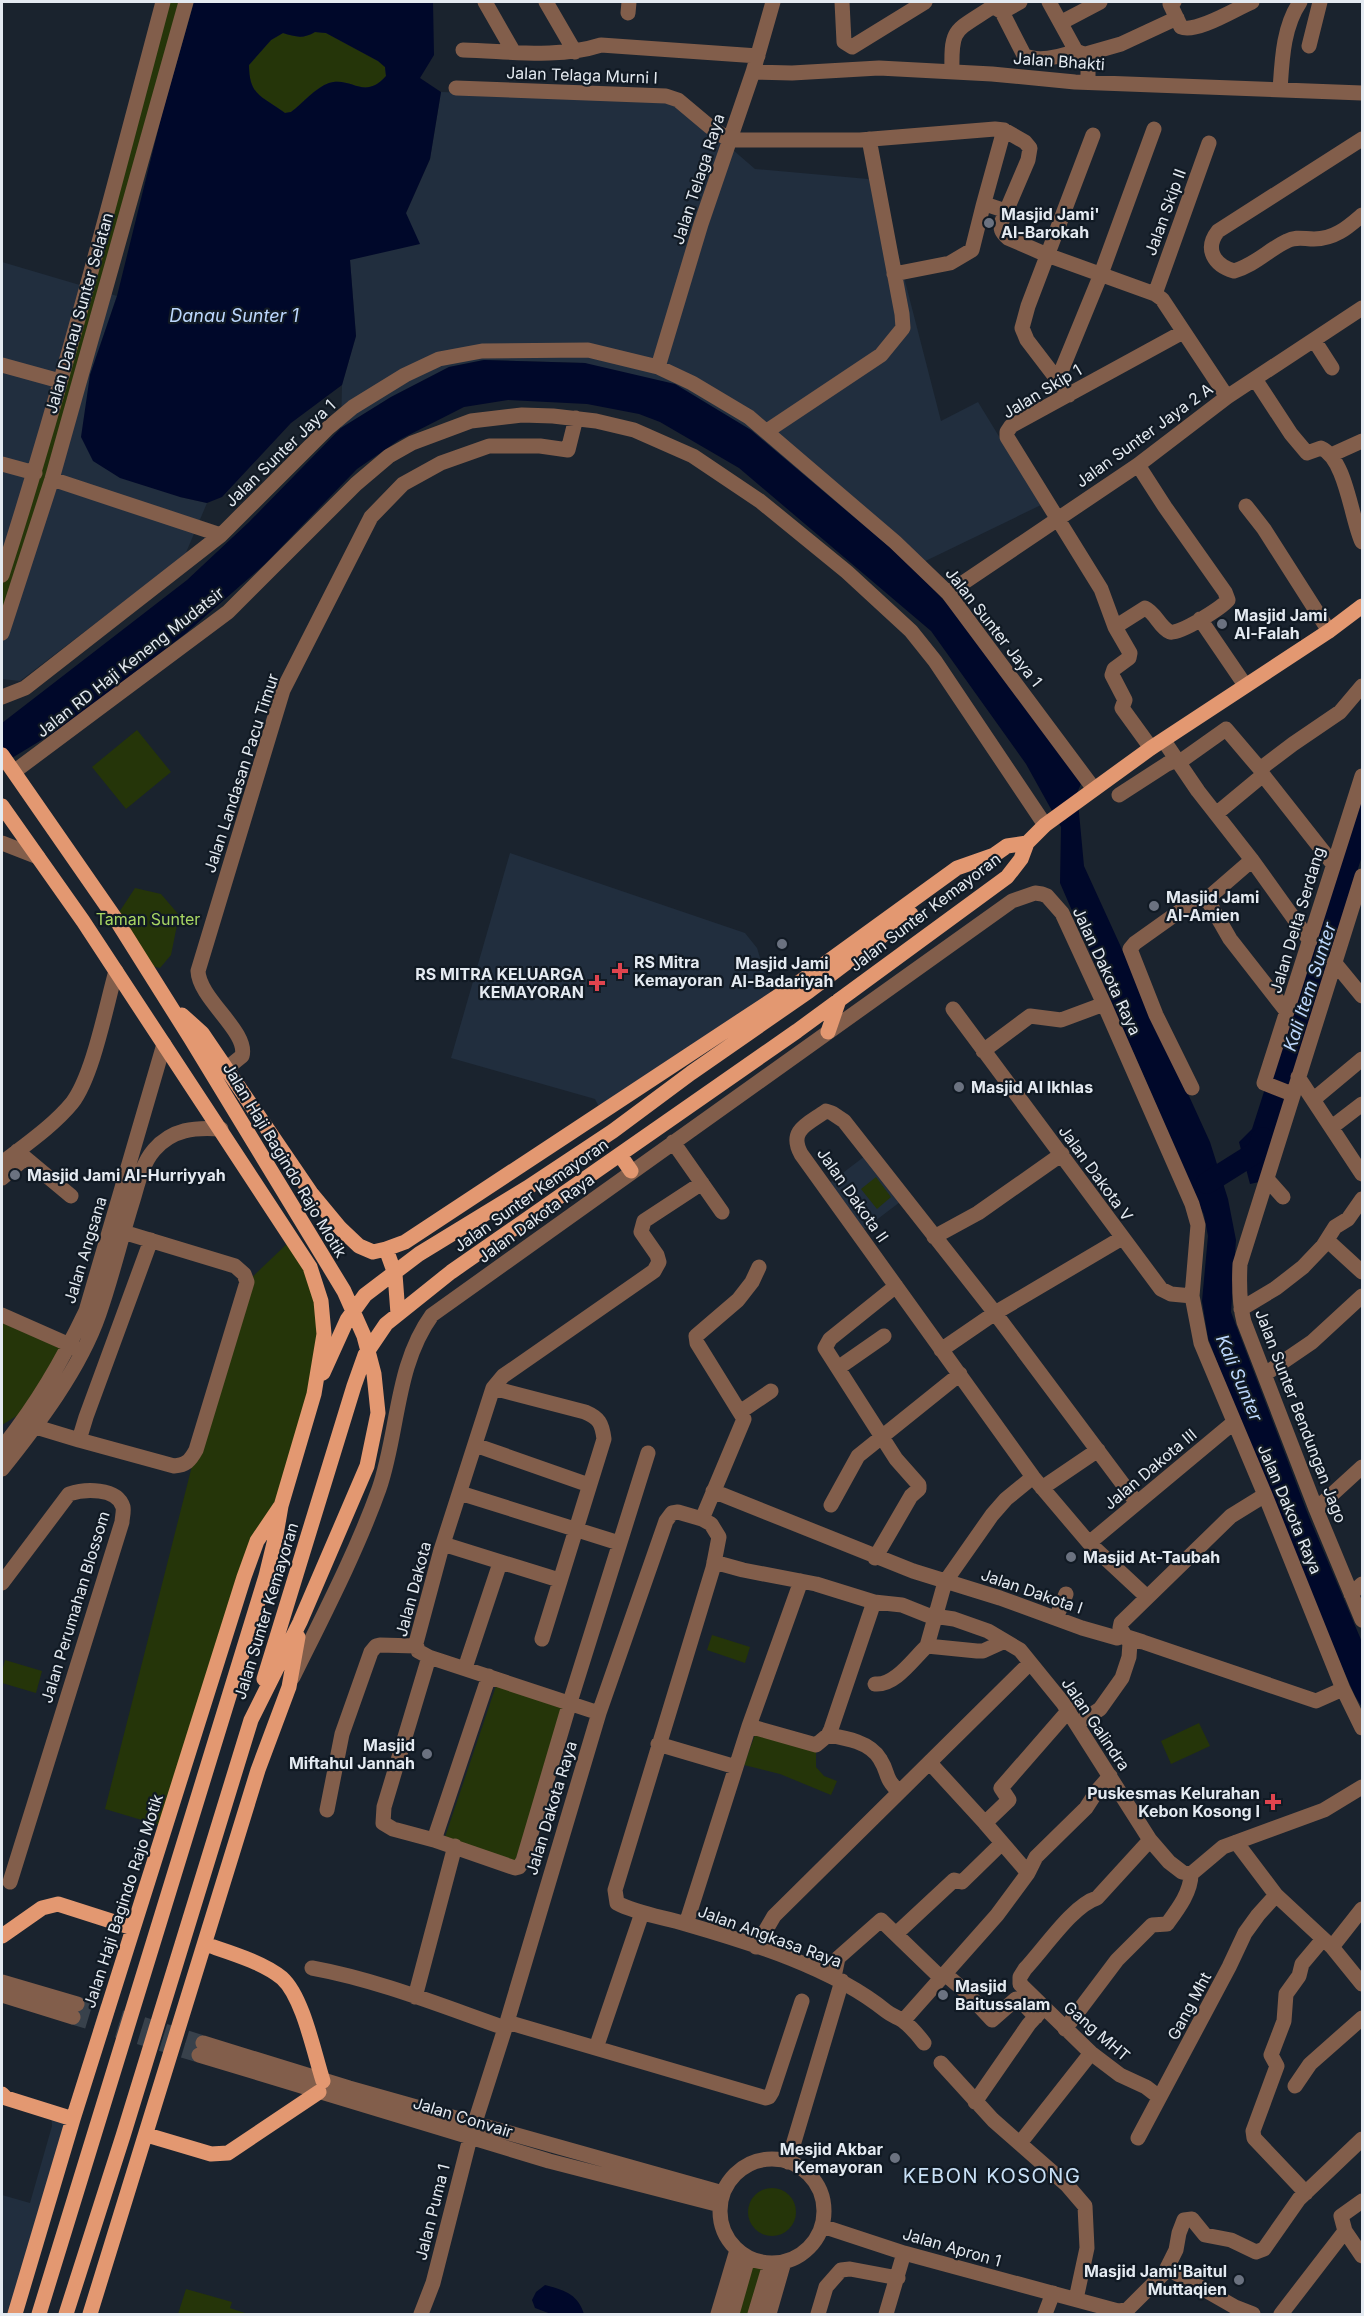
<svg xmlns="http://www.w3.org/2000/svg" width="1364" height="2316" viewBox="0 0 1364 2316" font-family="Inter,sans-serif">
<rect width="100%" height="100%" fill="#1a232e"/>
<path fill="#212e3e" d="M441,92L673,98L755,169L879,180L941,421L978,402L1041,505L913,567L585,363L484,360L449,367L391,397L341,428L342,385L356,336L350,260L406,213L430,159Z
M2,262L117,296L90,375L180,497L207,503L185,555L20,681L2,679Z
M510,853L745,933L757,948L771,994L599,1107L595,1099L451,1058Z
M865,1156L900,1202L862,1231L827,1185Z
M51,2112L73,2119L15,2314H2V2195L30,2203L52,2126Z"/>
<path fill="#253509" d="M163,2H186L2,630V570Z
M315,32L326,33L378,61L385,67L386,76C364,101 352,76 329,83C315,88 303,103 291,112L285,113C262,96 249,96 249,65L271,40L283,33C296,37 303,39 315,32Z
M137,730L171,772L126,809L92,767Z
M135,888L161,894L179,915L171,955L160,968L147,965L116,917Z
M876,1177L891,1197L877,1209L861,1189Z
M292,1239L310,1267L324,1334L281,1506L257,1541L165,1827L105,1809L196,1450L247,1282Z
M2,1315L70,1345L36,1404L2,1425Z
M712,1635L750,1647L745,1663L707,1650Z
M5,1660L42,1671L36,1693L2,1683V1672Z
M497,1683L567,1707L515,1861L445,1837Z
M1199,1723L1210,1746L1171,1764L1161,1741Z
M756,1732L816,1747V1767L824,1776L837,1781L831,1795L780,1774L744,1765Z
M748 2212a24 24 0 1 1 48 0a24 24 0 1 1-48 0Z
M748,2258L763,2263L755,2314H731Z
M186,2289L232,2302L230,2308L245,2313V2314H178Z"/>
<path fill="#00082a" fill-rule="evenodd" d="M194,2H433L434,55L420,78L441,92L430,159L406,213L420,244L350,260L356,336L342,385L291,423L222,497L207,503L180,497L120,478L93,461L81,437L90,375L117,296L162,114ZM315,32L326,33L378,61L385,67L386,76C364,101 352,76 329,83C315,88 303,103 291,112L285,113C262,96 249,96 249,65L271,40L283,33C296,37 303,39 315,32Z
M484,360L585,363L675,384L751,430L913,567L998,659L1081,784L1064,822L1078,802L1084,866L1210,1142L1228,1199L1236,1240L1231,1312L1309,1517L1362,1642V1707L1355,1696L1282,1533L1208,1338L1202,1301L1208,1236L1204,1215L1060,883L1061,827L1026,764L931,631L739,468L660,422L639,414L587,404L508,400L464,407L399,440L357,469L265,564L185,634L68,724L2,764V723L187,580L249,522L341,428L391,397L449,367Z
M1362,786V856L1259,1182L1250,1184L1239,1142L1252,1129Z
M545,2285C564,2290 578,2294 584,2314H551L535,2308L532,2300L536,2292Z"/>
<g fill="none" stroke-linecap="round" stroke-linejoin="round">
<path stroke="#00082a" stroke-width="22" d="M1207,1183L1258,1151L1262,1138"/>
<path stroke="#38414b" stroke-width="15" stroke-dasharray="15 8" stroke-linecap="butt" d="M77,2004L203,2043
M73,2017L199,2055"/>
<path stroke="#825e4b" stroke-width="15" d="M485,2L513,51
M546,2L575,52
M842,2L844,42L852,47L925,2
M1049,2L1076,51L1088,56V82
M1174,2L1170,4L1181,27C1196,34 1237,8 1252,2
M1002,12L1024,55C1038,63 1062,56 1076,51
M628,13L629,2
M1062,22L1100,2
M1309,46L1320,2
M463,50C509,51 557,59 601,45L758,56
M1086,54L1121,44L1177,18
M753,72L792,73L879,68L992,74L1075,82L1362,93
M952,72C951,28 954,32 989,9L994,7L1002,12L1020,2
M456,88L666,96L678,100L709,126L729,140H860L995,129L1004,130L1025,142L1030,148L1028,160L1002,221C1000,229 1001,232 1008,238L1047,255L1155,294L1162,299L1227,397
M1280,90C1282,60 1283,27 1300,2
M1362,139L1218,231C1204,249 1214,265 1234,271C1255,265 1268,250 1287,241C1296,236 1304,239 1314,239C1335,239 1348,227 1362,215
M983,206L1004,130
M894,274L950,263L972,250L983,206L988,205L1006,211
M1155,294L1209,143
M1314,340L1332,368
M2,365L60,381
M658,367L701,224L753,72L773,2
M1058,379L1101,274L1154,129
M1255,379L1291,434L1307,453L1321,448C1346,459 1351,518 1362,542
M1069,395L1027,340L1022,328L1028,306L1093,135
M767,431L881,355L903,328L902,314L869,139
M1331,455L1362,441
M2,464L35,473
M52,479L221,535
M1246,506L1264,529L1329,631
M2,575C63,386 112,193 163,2
M948,593L1138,465L1227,397L1362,308
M1200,619L1245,685
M1115,627L1145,608C1156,613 1159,627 1170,632C1179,635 1221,608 1228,600L1225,592L1165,507L1138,465
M2,633L52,479L186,2
M2,697L25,688L221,535L328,428L353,407L405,375L439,359L482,351L588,350L658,367L692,383L749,417L895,542L948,593L1094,789
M1164,741L1198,791L1252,860L1310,941
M1151,748L1122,708L1125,700L1112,675L1114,669L1129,658L1130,653L1115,627L1101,589L1007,437V432L1011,426L1183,332
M15,771L228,612L356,484L389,456L412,443L471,421L522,415L553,416L596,421L634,430L693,456L760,501L847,572L911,631L935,661L1045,825
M1263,775L1333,864
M1119,795L1167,764L1174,761L1178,763L1226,729L1260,769
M1216,814L1263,775L1260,769L1293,744L1340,712L1362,686
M2,843L38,857
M1362,876L1240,1264C1239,1284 1239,1303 1244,1322L1316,1509L1362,1620
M1207,899L1230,939L1287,1012
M1334,962L1362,996
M953,1009L1161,1289L1171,1294L1192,1296
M983,1051L1030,1016L1061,1020L1104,1004
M226,1069L242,1056C249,1032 199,999 198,971L283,690L371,517L403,484L441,463L489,446H540L568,450L576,418
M1298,1077L1362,1174
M1192,1088L1156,1015L1130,949L1135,943L1194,901L1207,899L1252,860
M1292,1094L1264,1083L1362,776
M1314,1099L1362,1059
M1332,1127L1362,1104
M673,1142L722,1212
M17,1151L71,1196
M2,1163C25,1145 53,1126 72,1103C93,1076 106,1006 116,971
M2,1178L25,1158
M1267,1179L1283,1197
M123,1232L235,1266L244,1274L247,1282L196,1450C190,1461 186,1465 174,1466L79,1440L86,1417L151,1240
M934,1237L978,1213L1062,1154
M1327,1240L1362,1272
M1241,1309L1276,1288L1303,1267L1323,1246L1335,1227L1348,1219L1362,1199
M2,1315L79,1349
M941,1350L995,1313L1122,1238
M838,1368L884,1336
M1265,1374L1312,1342L1362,1296
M493,1388L585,1412C599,1418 602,1423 604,1439L542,1639
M740,1412L771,1391
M36,1427L79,1440
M475,1445L589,1485
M2,1448C37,1404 61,1363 86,1311L164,1044
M2,1469C38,1424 80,1369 99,1314C112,1277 121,1238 133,1200C138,1183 142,1164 154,1150C172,1129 195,1127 221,1129
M1042,1488L1098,1450
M713,1491L913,1571L1000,1598L1082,1628L1117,1638L1124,1636L1143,1642L1316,1701L1343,1689
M460,1493L619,1543
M1137,1503L995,1313L844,1121L832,1113L826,1111C808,1124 788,1130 801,1154L1033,1477L1089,1543L1147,1597
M831,1505L858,1456L960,1374
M1316,1509L1362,1467
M702,1519L744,1419L697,1343L696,1336L738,1300L752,1282L759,1267
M1089,1543L1233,1423
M443,1544L559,1580
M875,1558L911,1496L919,1489V1485L896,1459L825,1348L830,1339L896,1286
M714,1562L743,1570L816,1584L874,1602L902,1605L927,1615L954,1619L988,1631L1020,1650L1063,1703L1150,1840L1169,1862L1182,1872L1191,1874L1223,1847L1324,1810L1362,1787
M2,1583L69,1494C84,1489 117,1487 123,1507C124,1512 122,1518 122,1522L10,1882
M1351,1594L1362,1584
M1056,1618L1066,1594
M1005,1641L983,1651H977L927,1646L945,1582L992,1515L1006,1499L1033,1477
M429,1657L384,1807L383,1823L393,1829L434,1840L515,1868L519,1867L523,1861L570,1702L648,1453
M465,1668L500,1563
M293,1677C323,1616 356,1553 379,1489C399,1431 395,1366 432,1315L1012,901L1035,893L1042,894L1047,896L1062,913L1104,1004L1192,1204L1198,1225L1192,1296L1201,1343L1265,1495L1343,1689L1362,1728
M875,1684C895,1686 913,1659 927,1646
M599,1713L429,1657L418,1651L416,1643L441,1550L493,1388L503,1376L654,1271L659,1262L657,1255L641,1232L644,1221L702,1183
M1077,1724L1100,1709L1122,1678L1129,1657L1130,1643L1120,1628L1121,1623L1231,1516L1265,1495
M749,1726L816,1745L828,1735L831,1729L874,1602
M828,1735C846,1738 870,1742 880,1759C890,1775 883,1776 899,1792
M658,1744L736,1767
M930,1763L985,1823
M327,1810L342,1734L371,1652L376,1646L380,1645L416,1646
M434,1840L489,1676
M1150,1840L1097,1898C1073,1905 1044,1949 1025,1969L1020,1977V1984L1091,2053L1120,2075L1146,2087L1159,2097
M1236,1842L1276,1895L1332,1947L1362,1984
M1028,1873L985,1823L1009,1800L1001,1788L1069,1710
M686,1924L749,1726L801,1581
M897,1933L954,1880L962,1882L1002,1843
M756,1947L774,1916L1030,1663
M1332,1947L1362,1909
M312,1968C378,1980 442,2006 505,2028
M945,1974L966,1992L992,2020L1016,1999L1020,2000L1036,2017
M834,1977L838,1958L881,1920L941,1978
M2,1982L77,2004
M2,1995L73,2017
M415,1997L455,1846
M903,2021L997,1915L1028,1873L1036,1857L1086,1808L1097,1791L1110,1776
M507,2022L766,2098L769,2097L772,2092L802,2001
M1065,2029L1117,1960L1152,1925L1167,1924C1178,1909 1191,1892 1191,1874
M203,2043L349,2088L723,2193
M596,2048L642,1913
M199,2055L549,2161L720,2205
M941,2063L993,2120L1067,2185L1085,2206L1087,2248L1076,2299
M1295,2086L1310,2064L1362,2018
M975,2102L1029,2024L1042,2010
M1138,2138L1229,1967L1245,1933L1258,1915L1276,1895
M1020,2143L1091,2053
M720 2211a52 52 0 1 1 104 0a52 52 0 1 1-104 0Z
M788,2162L842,1981
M1306,2193L1254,2138L1253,2131L1277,2066L1271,2055L1284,2021L1286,1994L1299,1976L1302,1964L1323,1939
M1362,2201L1341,2216L1345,2231L1362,2256
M822,2226L904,2253L1118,2311L1127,2310L1165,2272L1172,2271L1235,2307L1253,2314
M1165,2272L1176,2250L1179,2233L1184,2220L1192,2219L1205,2235L1231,2240L1256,2252L1264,2249L1299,2199L1362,2139
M421,2314L433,2283L470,2138L507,2022L599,1713L666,1521L672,1513L678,1512L702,1519L711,1524L719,1537L713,1568L615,1890L617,1903C638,1914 663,1917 686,1924C752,1943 833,1968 886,2011C891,2015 897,2017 902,2020C910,2026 918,2035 924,2043
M718,2314L737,2250
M732,2314L748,2258
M755,2314L770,2264
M769,2314L784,2262
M818,2314L826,2287L841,2270L850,2269L898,2278
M886,2314L904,2253
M1045,2314L1053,2293
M1281,2314L1345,2231"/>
<path stroke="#e39871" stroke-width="15" d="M2,755L115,918L191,1039L344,1291L364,1336L374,1374L378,1413L367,1466L300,1622L251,1720L123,2136L66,2314
M2,806L83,921L310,1267L321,1301L324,1334L314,1394L281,1506L276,1535L266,1576L39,2314
M987,860L1007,846L1027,843
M182,1015L202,1033L311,1193L340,1228L359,1246L373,1252L386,1249L405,1242L801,981L957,868L994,855
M828,1032L839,1000
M620,1155L631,1171
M386,1249L395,1274L398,1314
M323,1373L347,1320L365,1295L419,1254L527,1188L613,1131L691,1073L809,991L911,914
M264,1679L354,1386L365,1355L386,1324L451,1272L797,1031L1007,877L1021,859L1027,843L1045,825L1151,748L1329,631L1362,606
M2,1936L42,1908L58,1904L133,1928
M205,1944C228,1952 263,1962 282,1978C303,1997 314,2053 323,2081
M2,2094L6,2098L73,2119
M147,2135L211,2154L228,2153L319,2092
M15,2314L73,2119L244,1577L257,1541L280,1507
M90,2314L258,1770L289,1687L298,1637"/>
</g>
<g fill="#6b7280" stroke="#111a24" stroke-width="2">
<circle cx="989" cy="223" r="6"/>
<circle cx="1222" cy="624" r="6"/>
<circle cx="1154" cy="906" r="6"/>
<circle cx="782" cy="944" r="6"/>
<circle cx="959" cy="1087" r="6"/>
<circle cx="15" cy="1175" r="6"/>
<circle cx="1071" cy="1557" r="6"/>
<circle cx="427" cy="1754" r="6"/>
<circle cx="943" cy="1995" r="6"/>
<circle cx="895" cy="2158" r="6"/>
<circle cx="1239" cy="2280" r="6"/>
</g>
<g fill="#e0444e" stroke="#111a24" stroke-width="2">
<path d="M617 962h6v6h6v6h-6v6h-6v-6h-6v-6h6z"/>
<path d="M594 974h6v6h6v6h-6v6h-6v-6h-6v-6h6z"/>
<path d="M1270 1793h6v6h6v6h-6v6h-6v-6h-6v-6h6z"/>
</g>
<g text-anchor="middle" stroke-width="4.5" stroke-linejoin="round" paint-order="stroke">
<g font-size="16" fill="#e4eaf1" stroke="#111a24">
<text transform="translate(1059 61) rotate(4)" y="6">Jalan Bhakti</text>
<text transform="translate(582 75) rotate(2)" y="6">Jalan Telaga Murni I</text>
<text transform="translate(698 179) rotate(-72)" y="6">Jalan Telaga Raya</text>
<text transform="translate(1165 212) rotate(-70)" y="6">Jalan Skip II</text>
<text transform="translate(79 313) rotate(-74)" y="6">Jalan Danau Sunter Selatan</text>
<text transform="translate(1042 391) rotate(-31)" y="6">Jalan Skip 1</text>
<text transform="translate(1144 435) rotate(-36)" y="6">Jalan Sunter Jaya 2 A</text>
<text transform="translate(280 453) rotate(-44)" y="6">Jalan Sunter Jaya 1</text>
<text transform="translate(994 627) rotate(52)" y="6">Jalan Sunter Jaya 1</text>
<text transform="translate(130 662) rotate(-38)" y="6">Jalan RD Haji Keneng Mudatsir</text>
<text transform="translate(241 773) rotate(-72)" y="6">Jalan Landasan Pacu Timur</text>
<text transform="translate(925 912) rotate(-37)" y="6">Jalan Sunter Kemayoran</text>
<text transform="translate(1297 920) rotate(-73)" y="6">Jalan Delta Serdang</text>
<text transform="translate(1107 971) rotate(65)" y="6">Jalan Dakota Raya</text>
<text transform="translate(285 1160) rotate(59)" y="6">Jalan Haji Bagindo Rajo Motik</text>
<text transform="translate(1096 1173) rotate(54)" y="6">Jalan Dakota V</text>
<text transform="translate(531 1195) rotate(-35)" y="6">Jalan Sunter Kemayoran</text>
<text transform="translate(853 1195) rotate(55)" y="6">Jalan Dakota II</text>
<text transform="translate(536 1218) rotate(-36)" y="6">Jalan Dakota Raya</text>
<text transform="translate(85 1250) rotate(-73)" y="6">Jalan Angsana</text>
<text transform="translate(1301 1416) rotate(69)" y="6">Jalan Sunter Bendungan Jago</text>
<text transform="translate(1150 1469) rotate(-40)" y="6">Jalan Dakota III</text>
<text transform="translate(1290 1509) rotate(67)" y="6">Jalan Dakota Raya</text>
<text transform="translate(413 1589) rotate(-75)" y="6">Jalan Dakota</text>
<text transform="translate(1032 1591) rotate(19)" y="6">Jalan Dakota I</text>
<text transform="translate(75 1607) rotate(-73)" y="6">Jalan Perumahan Blossom</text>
<text transform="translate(266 1611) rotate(-73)" y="6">Jalan Sunter Kemayoran</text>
<text transform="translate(1096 1724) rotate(56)" y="6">Jalan Galindra</text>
<text transform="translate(551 1808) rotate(-73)" y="6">Jalan Dakota Raya</text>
<text transform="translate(123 1901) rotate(-72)" y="6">Jalan Haji Bagindo Rajo Motik</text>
<text transform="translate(770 1936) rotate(20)" y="6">Jalan Angkasa Raya</text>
<text transform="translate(1189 2006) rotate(-62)" y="6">Gang Mht</text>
<text transform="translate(1097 2031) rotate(41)" y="6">Gang MHT</text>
<text transform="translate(463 2117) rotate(17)" y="6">Jalan Convair</text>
<text transform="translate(432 2212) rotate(-76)" y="6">Jalan Puma 1</text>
<text transform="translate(952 2247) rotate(16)" y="6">Jalan Apron 1</text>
</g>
<g font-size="16" font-weight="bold" fill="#e4eaf1" stroke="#111a24" text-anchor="start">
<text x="1001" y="220">Masjid Jami'<tspan x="1001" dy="18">Al-Barokah</tspan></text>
<text x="1234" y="621">Masjid Jami<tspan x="1234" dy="18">Al-Falah</tspan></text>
<text x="1166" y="903">Masjid Jami<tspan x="1166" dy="18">Al-Amien</tspan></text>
<text x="634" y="968">RS Mitra<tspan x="634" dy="18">Kemayoran</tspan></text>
<text x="782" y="969" text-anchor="middle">Masjid Jami<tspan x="782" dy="18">Al-Badariyah</tspan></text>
<text x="584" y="980" text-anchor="end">RS MITRA KELUARGA<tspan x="584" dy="18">KEMAYORAN</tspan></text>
<text x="971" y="1093">Masjid Al Ikhlas</text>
<text x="27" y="1181">Masjid Jami Al-Hurriyyah</text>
<text x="1083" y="1563">Masjid At-Taubah</text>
<text x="415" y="1751" text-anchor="end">Masjid<tspan x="415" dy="18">Miftahul Jannah</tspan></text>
<text x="1260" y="1799" text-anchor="end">Puskesmas Kelurahan<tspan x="1260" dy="18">Kebon Kosong I</tspan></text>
<text x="955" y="1992">Masjid<tspan x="955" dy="18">Baitussalam</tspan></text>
<text x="883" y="2155" text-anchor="end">Mesjid Akbar<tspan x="883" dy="18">Kemayoran</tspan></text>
<text x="1227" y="2277" text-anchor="end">Masjid Jami'Baitul<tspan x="1227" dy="18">Muttaqien</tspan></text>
</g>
<g font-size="16" fill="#a8d663" stroke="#111a24">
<text x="148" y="925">Taman Sunter</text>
</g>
<g font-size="18" font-style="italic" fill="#bdd8fe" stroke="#111a24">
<text x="234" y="322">Danau Sunter 1</text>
<text transform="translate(1310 987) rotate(-72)" y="6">Kali Item Sunter</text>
<text transform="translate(1239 1378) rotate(67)" y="6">Kali Sunter</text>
</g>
<g font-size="20" letter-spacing="1.5" fill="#c9e1f7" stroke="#111a24">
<text x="992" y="2183">KEBON KOSONG</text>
</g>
</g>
<rect width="1364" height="2316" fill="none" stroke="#e4eaf1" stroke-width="6"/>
</svg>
